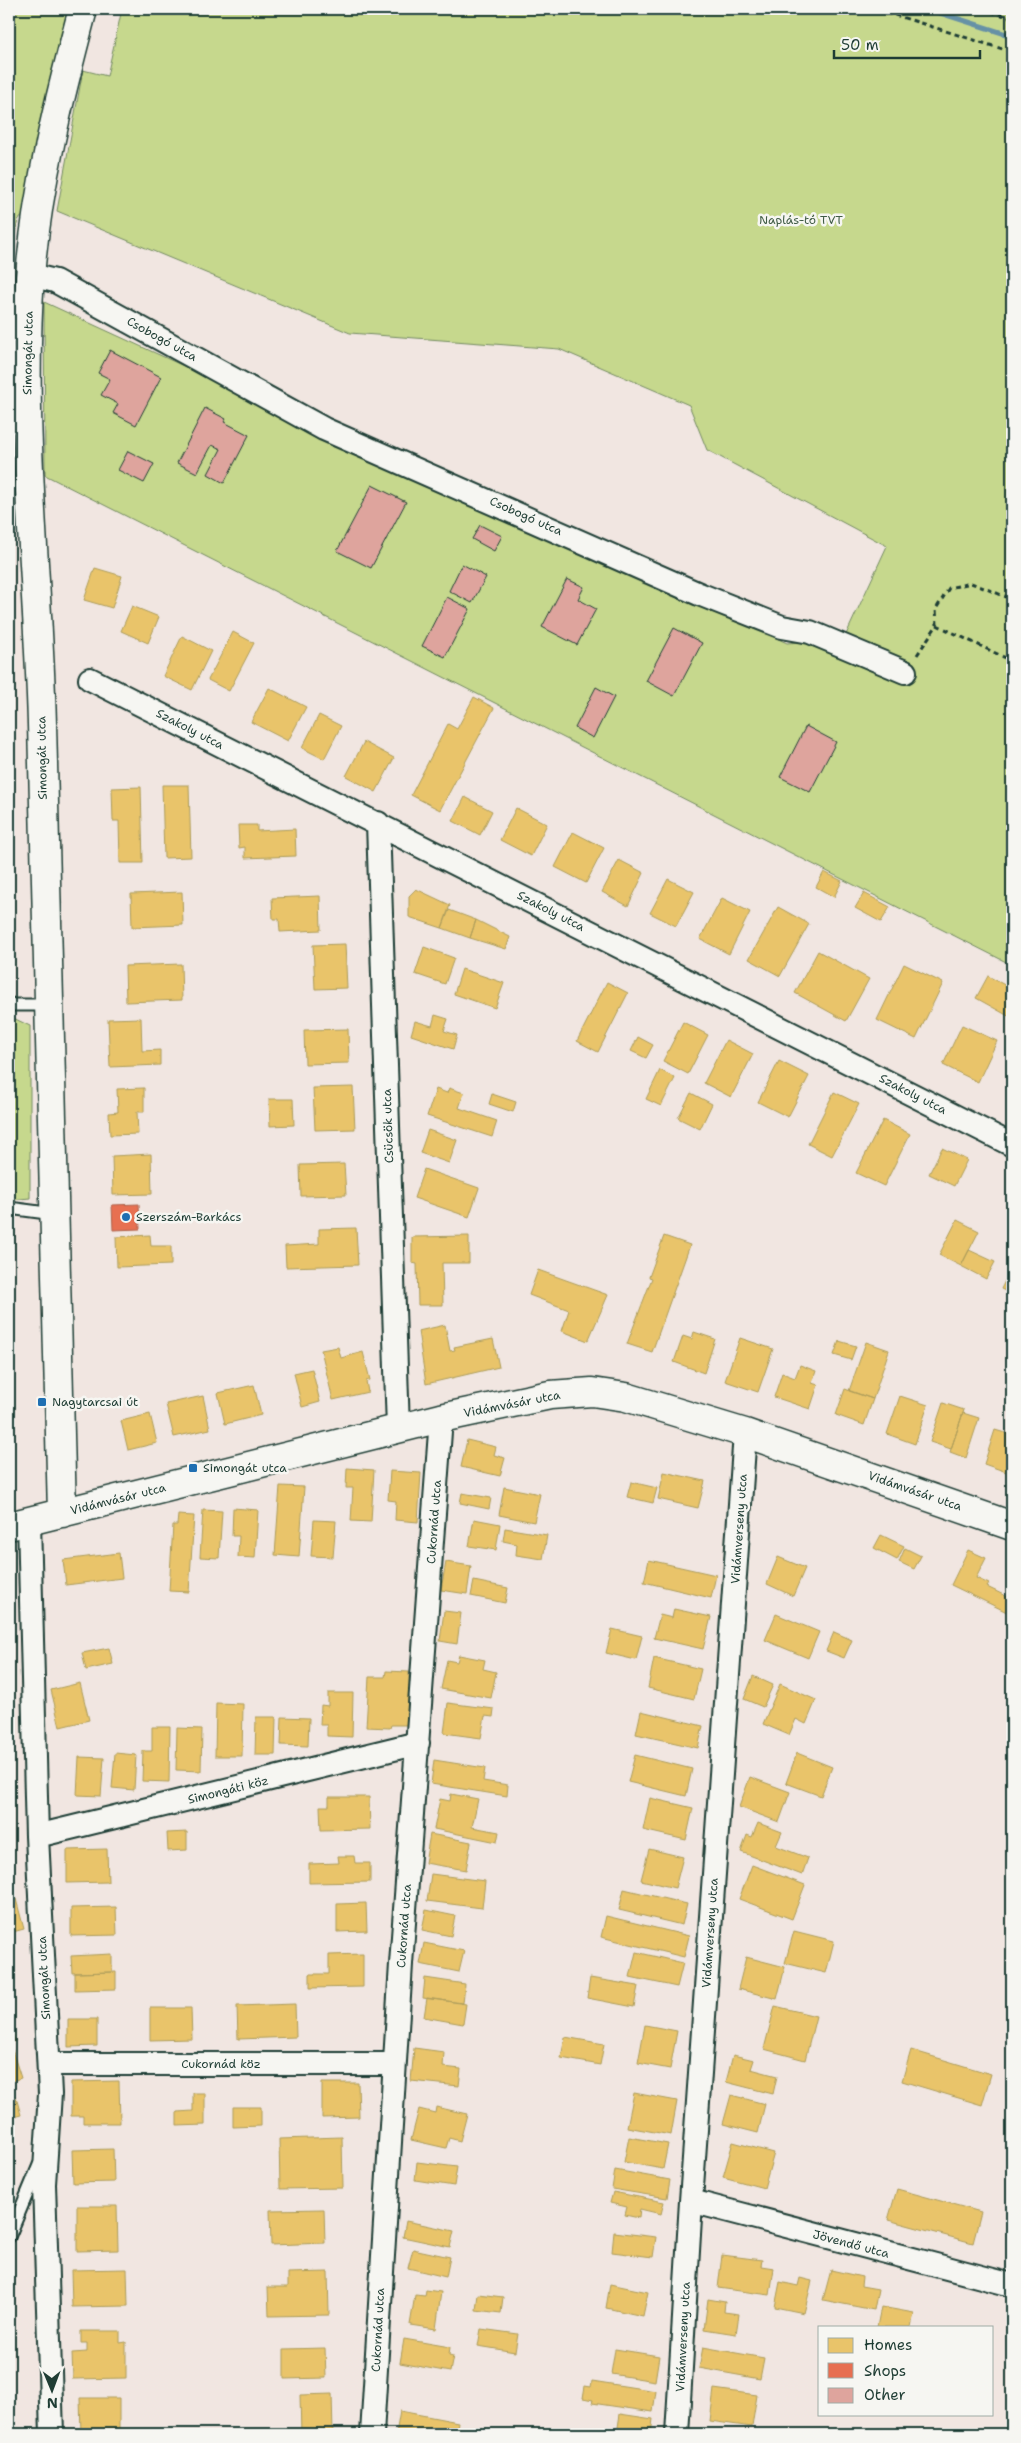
<svg xmlns="http://www.w3.org/2000/svg" width="1021" height="2443" viewBox="0 0 1021 2443" font-family="'Shantell Sans',sans-serif">
<rect width="100%" height="100%" fill="#f1e6e1"/>
<filter id="ink" filterUnits="userSpaceOnUse"><feTurbulence type="fractalNoise" baseFrequency=".02" numOctaves="2"/><feDisplacementMap in="SourceGraphic" scale="10" xChannelSelector="R" yChannelSelector="G"/><feConvolveMatrix kernelMatrix="1 2 1 2 8 2 1 2 1" color-interpolation-filters="sRGB"/></filter>
<g filter="url(#ink)">
<path fill="#c6d88d" stroke="#728a60" d="M9,9H69L55,67L29,211L18,220L9,260Z
M122,9H1012V965L45,475L44,302L787,643L844,639L887,546L707,450L689,405L559,349L350,333L57,211L83,70L107,76Z
M9,1016L30,1026V1198L9,1200Z"/>
<path fill="#e9c46a" stroke="#ac9c5a" d="M95,568L122,576L112,608L84,600Z
M132,606L159,617L148,643L121,631Z
M233,632L254,643L229,691L208,680Z
M182,636L211,651L192,690L163,676Z
M269,688L306,707L288,741L251,722Z
M474,697L494,708L440,810L411,795L448,724L457,729Z
M319,715L341,726L324,759L302,748Z
M364,742L394,758L376,792L346,776Z
M162,785H189L191,857L164,858Z
M141,787L143,863H120L119,821H113L112,788Z
M465,797L492,811L480,835L453,821Z
M516,808L547,824L531,856L500,840Z
M238,825H257V831L295,829L296,856L245,858V847L239,848Z
M573,832L604,848L586,883L555,867Z
M619,860L644,873L628,906L602,892Z
M824,872L842,881L834,897L816,887Z
M668,879L694,892L676,926L650,913Z
M416,889L450,905L442,928L409,917V896Z
M182,892L183,925L132,927L131,894Z
M864,893L890,907L881,922L855,908Z
M320,896L321,930L280,932L279,919H273L272,898Z
M722,898L750,912L729,954L700,939Z
M778,907L809,924L780,976L749,959Z
M449,910L476,920L470,938L442,928Z
M476,920L510,937L506,949L470,938Z
M345,944L347,988L315,989L313,945Z
M424,947L454,958L445,984L415,974Z
M818,951L869,979L846,1021L795,993Z
M181,964L182,1000L126,1002L125,966Z
M904,964L943,983L916,1039L877,1020Z
M462,969L504,983L495,1008L454,994Z
M988,976L1012,989V1018L976,998Z
M607,982L628,993L598,1052L577,1041Z
M435,1015L448,1019L444,1031L457,1035L453,1049L411,1035L415,1021L432,1026Z
M141,1018L142,1051L160,1050V1065L110,1067L108,1019Z
M683,1022L708,1035L688,1074L663,1061Z
M962,1025L997,1041L978,1082L943,1065Z
M348,1029L349,1063L305,1064L304,1030Z
M638,1037L653,1045L646,1058L631,1051Z
M726,1040L753,1054L731,1097L704,1083Z
M779,1061L809,1076L788,1117L758,1102Z
M660,1070L675,1078L661,1106L646,1099Z
M353,1087L355,1129L315,1130L313,1088Z
M144,1088V1112H137L138,1134L110,1135L109,1113L118,1112L117,1089Z
M449,1088L464,1093L459,1108L497,1121L492,1137L427,1116L436,1089L447,1093Z
M834,1092L859,1104L832,1156L808,1144Z
M691,1093L712,1104L700,1129L678,1118Z
M492,1094L516,1102L513,1112L489,1104Z
M269,1099H293L294,1125L270,1126Z
M883,1120L910,1134L884,1186L856,1173Z
M428,1130L457,1140L449,1163L420,1153Z
M942,1148L967,1160L954,1186L929,1174Z
M151,1154L152,1194L113,1195L112,1156Z
M344,1164L346,1195L301,1196L300,1165Z
M424,1169L479,1188L469,1217L414,1198Z
M957,1220L979,1231L961,1266L939,1255Z
M356,1228L358,1265L286,1267L285,1246L319,1244V1229Z
M150,1235L151,1246H171V1265L117,1267L116,1237Z
M469,1236V1263H442L443,1305H418L417,1264L412,1263V1237Z
M664,1236L690,1245L652,1352L627,1344L652,1278L649,1277Z
M969,1250L995,1262L986,1279L961,1266Z
M1012,1267V1294L1001,1289Z
M538,1270L608,1295L588,1341L562,1331L569,1310L529,1295Z
M445,1325L450,1351L455,1350L454,1347L493,1339L499,1367L426,1384L418,1331Z
M694,1332L715,1339L704,1373L674,1362L683,1336L692,1339Z
M740,1338L773,1349L758,1392L725,1381Z
M839,1341L856,1346L851,1360L834,1355Z
M866,1342L889,1350L873,1399L849,1391Z
M338,1347L341,1358L363,1352L370,1380L366,1381L368,1392L333,1400L321,1350Z
M800,1365L816,1371L812,1383L818,1385L810,1409L774,1397L782,1373L795,1378Z
M312,1369L320,1402L302,1407L294,1373Z
M254,1385L261,1415L225,1424L218,1393Z
M845,1389L873,1399L864,1425L836,1415Z
M203,1396L210,1429L174,1437L166,1404Z
M900,1396L928,1405L915,1444L887,1434Z
M943,1403L964,1410L951,1449L930,1442Z
M963,1413L979,1418L966,1458L950,1452Z
M150,1414L157,1443L128,1450L121,1421Z
M995,1430L1012,1435V1474L984,1464Z
M467,1440L496,1447L494,1455L505,1458L500,1476L461,1467Z
M347,1468L374,1470L371,1522L351,1521L353,1488H346Z
M390,1471L421,1473L418,1522L395,1520L396,1501L388,1500Z
M664,1472L705,1481L698,1508L658,1499Z
M631,1482L657,1488L653,1503L627,1497Z
M280,1486L304,1487L299,1557L275,1555Z
M504,1487L540,1494L534,1522L499,1515Z
M462,1493L491,1498L489,1509L460,1503Z
M233,1508L258,1510L255,1558L238,1557L239,1536H232Z
M203,1510L222,1511L219,1558L200,1557Z
M178,1515L194,1516L189,1592L169,1591L173,1525H177Z
M474,1519L500,1524L496,1550L469,1546Z
M314,1520L336,1521L333,1557L311,1556Z
M505,1528L547,1535L543,1559L516,1555L517,1544L503,1541Z
M881,1535L904,1546L897,1560L874,1548Z
M905,1548L921,1556L914,1569L899,1562Z
M968,1550L986,1558L976,1578L989,1584L987,1587L1012,1599L1011,1614L951,1585Z
M119,1553L122,1578L66,1585L63,1560Z
M778,1557L805,1568L793,1596L767,1584Z
M649,1560L716,1575L711,1598L644,1582Z
M446,1562L471,1566L467,1594L441,1590Z
M474,1581L508,1588L505,1603L471,1596Z
M674,1609L711,1617L703,1649L654,1638L660,1615L672,1618Z
M444,1611L461,1613L457,1644L440,1641Z
M776,1614L819,1632L808,1658L765,1640Z
M612,1629L642,1636L636,1660L606,1653Z
M834,1632L852,1640L844,1658L826,1651Z
M109,1648L113,1664L86,1670L82,1653Z
M459,1655L485,1660L483,1669L496,1672L491,1698L441,1689L447,1660L457,1662Z
M654,1658L701,1669L694,1699L648,1688Z
M386,1671L409,1672L407,1725H391L390,1728L366,1727L369,1677H385Z
M9,1673L13,1690L9,1691Z
M753,1676L773,1685L763,1707L744,1699Z
M80,1683L89,1720L60,1727L51,1690Z
M780,1684L816,1700L806,1724L796,1719L789,1735L763,1724Z
M328,1693H353L352,1737L327,1736V1725H320L321,1705L328,1706Z
M216,1703L243,1704L242,1756H215Z
M448,1703L494,1709L493,1717L485,1716L481,1738L444,1733Z
M641,1711L703,1726L698,1748L636,1734Z
M256,1717H276L275,1755H255Z
M282,1717L309,1718L308,1746L281,1745Z
M152,1727H170L169,1782L142,1781L143,1751H152Z
M177,1728L202,1729L201,1771L176,1770Z
M115,1753L136,1755L134,1790L112,1788Z
M797,1753L832,1767L821,1796L786,1783Z
M635,1755L692,1769L686,1796L628,1782Z
M79,1757L104,1758L101,1796L77,1795Z
M434,1760L485,1768L483,1781L508,1785L507,1796L431,1784Z
M750,1777L790,1792L779,1822L739,1807Z
M451,1794L478,1799L472,1827L499,1832L497,1842L434,1829L440,1799L450,1801Z
M329,1797H369L370,1829L321,1830L320,1806H329Z
M650,1798L693,1808L686,1840L643,1830Z
M758,1823L782,1832L776,1846L808,1858L802,1875L741,1852L747,1835L752,1837Z
M187,1832V1850L168,1851L167,1833Z
M430,1834L471,1842L466,1870L425,1863Z
M9,1837L13,1856L9,1857Z
M107,1849L108,1882L67,1883V1850Z
M649,1849L683,1857L675,1888L641,1880Z
M338,1856H354L355,1863H370V1882L309,1883V1864L339,1863Z
M752,1865L805,1885L792,1919L739,1899Z
M431,1874L485,1881L482,1908L427,1901Z
M624,1889L687,1904L682,1925L619,1910Z
M16,1899L24,1929L9,1933V1901Z
M366,1903L367,1931L337,1932V1904Z
M116,1907L117,1935L71,1936V1908Z
M426,1910L455,1916L451,1936L422,1930Z
M606,1916L689,1936L684,1957L601,1937Z
M794,1931L834,1941L826,1973L785,1963Z
M424,1943L464,1951L459,1972L420,1964Z
M636,1952L683,1963L677,1987L630,1977Z
M112,1954V1972L72,1973L71,1956Z
M363,1954V1987L310,1988V1974H329V1955Z
M746,1957L785,1967L777,1999L738,1989Z
M116,1972V1989L75,1990V1973Z
M425,1978L465,1984L463,2003L423,1998Z
M590,1978L638,1986L634,2007L587,1998Z
M427,1998L466,2004L463,2024L424,2017Z
M295,2004L296,2037L238,2039L237,2006Z
M775,2006L816,2016L805,2060L764,2049Z
M150,2008H191L192,2039L150,2040Z
M9,2018L15,2041L9,2043Z
M68,2019H97V2046L68,2047Z
M645,2025L677,2031L670,2069L638,2063Z
M565,2037L604,2044L600,2065L561,2058Z
M414,2048L444,2052L443,2067L461,2069L459,2086L411,2081Z
M12,2050L21,2078L9,2082V2051Z
M911,2050L991,2074L982,2105L902,2081Z
M733,2055L754,2060L751,2069L777,2076L773,2094L726,2082Z
M119,2081L120,2123H83V2116H71V2082Z
M322,2083H358L359,2117L322,2118Z
M193,2093H205V2125L177,2126V2112L193,2111Z
M634,2093L677,2101L671,2135L627,2127Z
M731,2095L765,2104L758,2133L723,2124Z
M16,2097L21,2115L9,2118V2098Z
M233,2107H261V2126L233,2127Z
M436,2107L467,2114L460,2141L449,2138L446,2148L411,2140L419,2109L435,2113Z
M342,2137L343,2188L280,2189L279,2139Z
M629,2137L668,2144L663,2169L624,2162Z
M733,2142L774,2153L764,2188L723,2177Z
M113,2149L114,2182L73,2183L72,2150Z
M417,2162L457,2167L454,2186L415,2180Z
M615,2170L670,2180L667,2198L612,2189Z
M897,2189L981,2212L973,2243L888,2220Z
M613,2192L664,2202L661,2214L640,2209L639,2218L625,2215L627,2207L610,2203Z
M77,2206H117L118,2250L77,2251Z
M324,2209L325,2243L271,2245L270,2210Z
M406,2221L454,2231L450,2247L403,2237Z
M614,2232L656,2237L653,2257L612,2252Z
M413,2249L450,2257L446,2277L408,2268Z
M722,2255L762,2260L761,2266L774,2268L770,2295L718,2288Z
M127,2269L128,2306L72,2307L71,2270Z
M831,2270L862,2277L861,2286L878,2289L874,2310L823,2300Z
M328,2272L329,2315L269,2316L268,2287H288V2273Z
M800,2278L812,2281L804,2313L775,2307L780,2282L798,2286Z
M610,2284L648,2292L643,2316L606,2308Z
M426,2290L441,2292L436,2329L410,2325L415,2295L425,2296Z
M478,2294L503,2297L501,2313L476,2310Z
M708,2299L725,2302L724,2312L739,2314L736,2334L704,2329Z
M881,2307L914,2313L911,2327H877Z
M481,2329L518,2334L515,2352L478,2346Z
M81,2331H120V2343L126,2342V2378L73,2379L72,2353L87,2352V2343H81Z
M404,2339L450,2347L449,2355L453,2356L450,2372L400,2363Z
M703,2347L764,2358L760,2379L699,2368Z
M325,2348L326,2378L284,2379V2349Z
M615,2349L659,2356L655,2381L611,2374Z
M592,2381L656,2391L653,2412L592,2403L593,2400L583,2398L585,2386L591,2387Z
M714,2389L757,2395L752,2427L710,2421Z
M332,2394L333,2434H301L300,2395Z
M80,2398H119V2434H81Z
M400,2411L458,2422L456,2434H396Z
M620,2414L653,2419L651,2434H617Z"/>
<path fill="#e76f51" stroke="#ab6048" d="M139,1204L140,1229L113,1230L112,1205Z"/>
<g fill="none" stroke-linecap="round" stroke-linejoin="round">
<path stroke="#6691a6" stroke-width="5.5" d="M928,9L1012,36"/>
</g>
<path fill="#dea49d" stroke="#1f3d34" d="M110,350L161,377L136,425L113,413L118,404L101,395L110,379L98,373Z
M205,408L226,419L224,422L249,435L224,483L208,474L221,449L212,445L197,473L177,463Z
M128,451L154,464L144,483L118,470Z
M372,485L406,502L371,568L337,551Z
M480,525L502,536L494,551L472,539Z
M462,564L486,577L472,603L449,591Z
M567,579L584,587L578,599L596,609L577,645L542,627Z
M447,597L470,609L445,657L422,646Z
M674,628L702,643L674,696L646,681Z
M596,687L614,697L593,738L575,728Z
M806,726L836,742L810,792L780,777Z"/>
<g fill="none" stroke-linecap="round" stroke-linejoin="round">
<g stroke="#1f3d34" stroke-width="15">
<path id="service" d="M9,1003L13,1005H49
M9,1208L54,1214
M9,2237L39,2165"/>
</g>
<g stroke="#1f3d34" stroke-width="26">
<path id="minor" d="M30,275L55,281L324,429L699,594L782,627L810,632L905,672
M90,679L1012,1145
M378,823L398,1429
M29,1521L37,1836L50,2094L44,2184L52,2434
M37,1836L418,1743
M49,2064H394
M691,2201L1012,2285
M372,2434L401,1964L441,1418
M677,2434L691,2201L745,1433"/>
</g>
<g stroke="#1f3d34" stroke-width="31">
<path id="secondary" d="M62,1513C56,1250 48,987 42,724C38,575 19,425 30,277C37,186 60,96 83,9
M9,1526L441,1418L550,1395L592,1392L626,1397L745,1433L1012,1526"/>
</g>
<path stroke="#1f3d34" stroke-width="3" stroke-dasharray="5 4" stroke-linecap="butt" d="M859,9L895,15L1012,52
M982,9L1012,18
M937,625L936,609L949,588L971,583L1012,599
M917,655L937,625L1012,661"/>
<use href="#service" stroke="#f6f6f2" stroke-width="11"/>
<use href="#minor" stroke="#f6f6f2" stroke-width="22"/>
<use href="#secondary" stroke="#f6f6f2" stroke-width="28"/>
</g>
</g>
<g fill="#1f6fb2" stroke="#f6f6f2" stroke-width="2">
<circle cx="126" cy="1217" r="5"/>
<rect x="37" y="1397" width="10" height="10" rx="2.5"/>
<rect x="188" y="1463" width="10" height="10" rx="2.5"/>
</g>
<g text-anchor="middle" stroke-width="5" stroke-linejoin="round" paint-order="stroke">
<g font-size="12" fill="#405c46" stroke="#f6f6f2">
<text x="801" y="224">Naplás-tó TVT</text>
</g>
<g font-size="12" fill="#1f3d34" stroke="#f6f6f2">
<text transform="translate(162 339) rotate(29)" y="4">Csobogó utca</text>
<text transform="translate(28 353) rotate(-89)" y="4">Simongát utca</text>
<text transform="translate(526 516) rotate(24)" y="4">Csobogó utca</text>
<text transform="translate(190 729) rotate(27)" y="4">Szakoly utca</text>
<text transform="translate(42 758) rotate(-91)" y="4">Simongát utca</text>
<text transform="translate(551 911) rotate(27)" y="4">Szakoly utca</text>
<text transform="translate(913 1094) rotate(27)" y="4">Szakoly utca</text>
<text transform="translate(388 1126) rotate(-92)" y="4">Csücsök utca</text>
<text transform="translate(512 1404) rotate(-11)" y="4">Vidámvásár utca</text>
<text transform="translate(915 1491) rotate(19)" y="4">Vidámvásár utca</text>
<text transform="translate(118 1499) rotate(-14)" y="4">Vidámvásár utca</text>
<text transform="translate(434 1522) rotate(-86)" y="4">Cukornád utca</text>
<text transform="translate(739 1529) rotate(-86)" y="4">Vidámverseny utca</text>
<text transform="translate(228 1790) rotate(-14)" y="4">Simongáti köz</text>
<text transform="translate(404 1926) rotate(-86)" y="4">Cukornád utca</text>
<text transform="translate(710 1933) rotate(-86)" y="4">Vidámverseny utca</text>
<text transform="translate(44 1978) rotate(-93)" y="4">Simongát utca</text>
<text x="221" y="2068">Cukornád köz</text>
<text transform="translate(851 2244) rotate(15)" y="4">Jövendő utca</text>
<text transform="translate(378 2330) rotate(-87)" y="4">Cukornád utca</text>
<text transform="translate(683 2337) rotate(-87)" y="4">Vidámverseny utca</text>
</g>
<g font-size="12" fill="#1f3d34" stroke="#f6f6f2" text-anchor="start">
<text x="136" y="1221">Szerszám-Barkács</text>
<text x="52" y="1406">Nagytarcsai út</text>
<text x="203" y="1472">Simongát utca</text>
</g>
</g>
<rect width="1021" height="2443" fill="none" stroke="#f6f6f2" stroke-width="30"/>
<rect x="15" y="15" width="991" height="2413" fill="none" stroke="#1f3d34" stroke-width="2" filter="url(#ink)"/>
<rect x="818" y="2326" width="175" height="90" fill="#f6f6f2" stroke="#a0aca6"/>
<rect x="828" y="2338" width="25" height="15" fill="#e9c46a" stroke="#a0aca6"/>
<text x="864" y="2350" font-size="15" fill="#1f3d34">Homes</text>
<rect x="828" y="2363" width="25" height="15" fill="#e76f51" stroke="#a0aca6"/>
<text x="864" y="2376" font-size="15" fill="#1f3d34">Shops</text>
<rect x="828" y="2388" width="25" height="15" fill="#dea49d" stroke="#a0aca6"/>
<text x="864" y="2400" font-size="15" fill="#1f3d34">Other</text>
<g transform="translate(52 2390) rotate(179)" stroke="#f6f6f2" stroke-width="4" paint-order="stroke">
<path d="M0-4L9 19L0 12L-9 19Z" fill="#1f3d34"/>
<text y="-8" font-size="14" font-weight="bold" text-anchor="middle" fill="#1f3d34">N</text>
</g>
<path d="M834 50v8h146v-8" fill="none" stroke="#1f3d34" stroke-width="2.5"/>
<text x="841" y="50" font-size="15" fill="#1f3d34" stroke="#f6f6f2" stroke-width="4" paint-order="stroke">50 m</text>
</svg>
